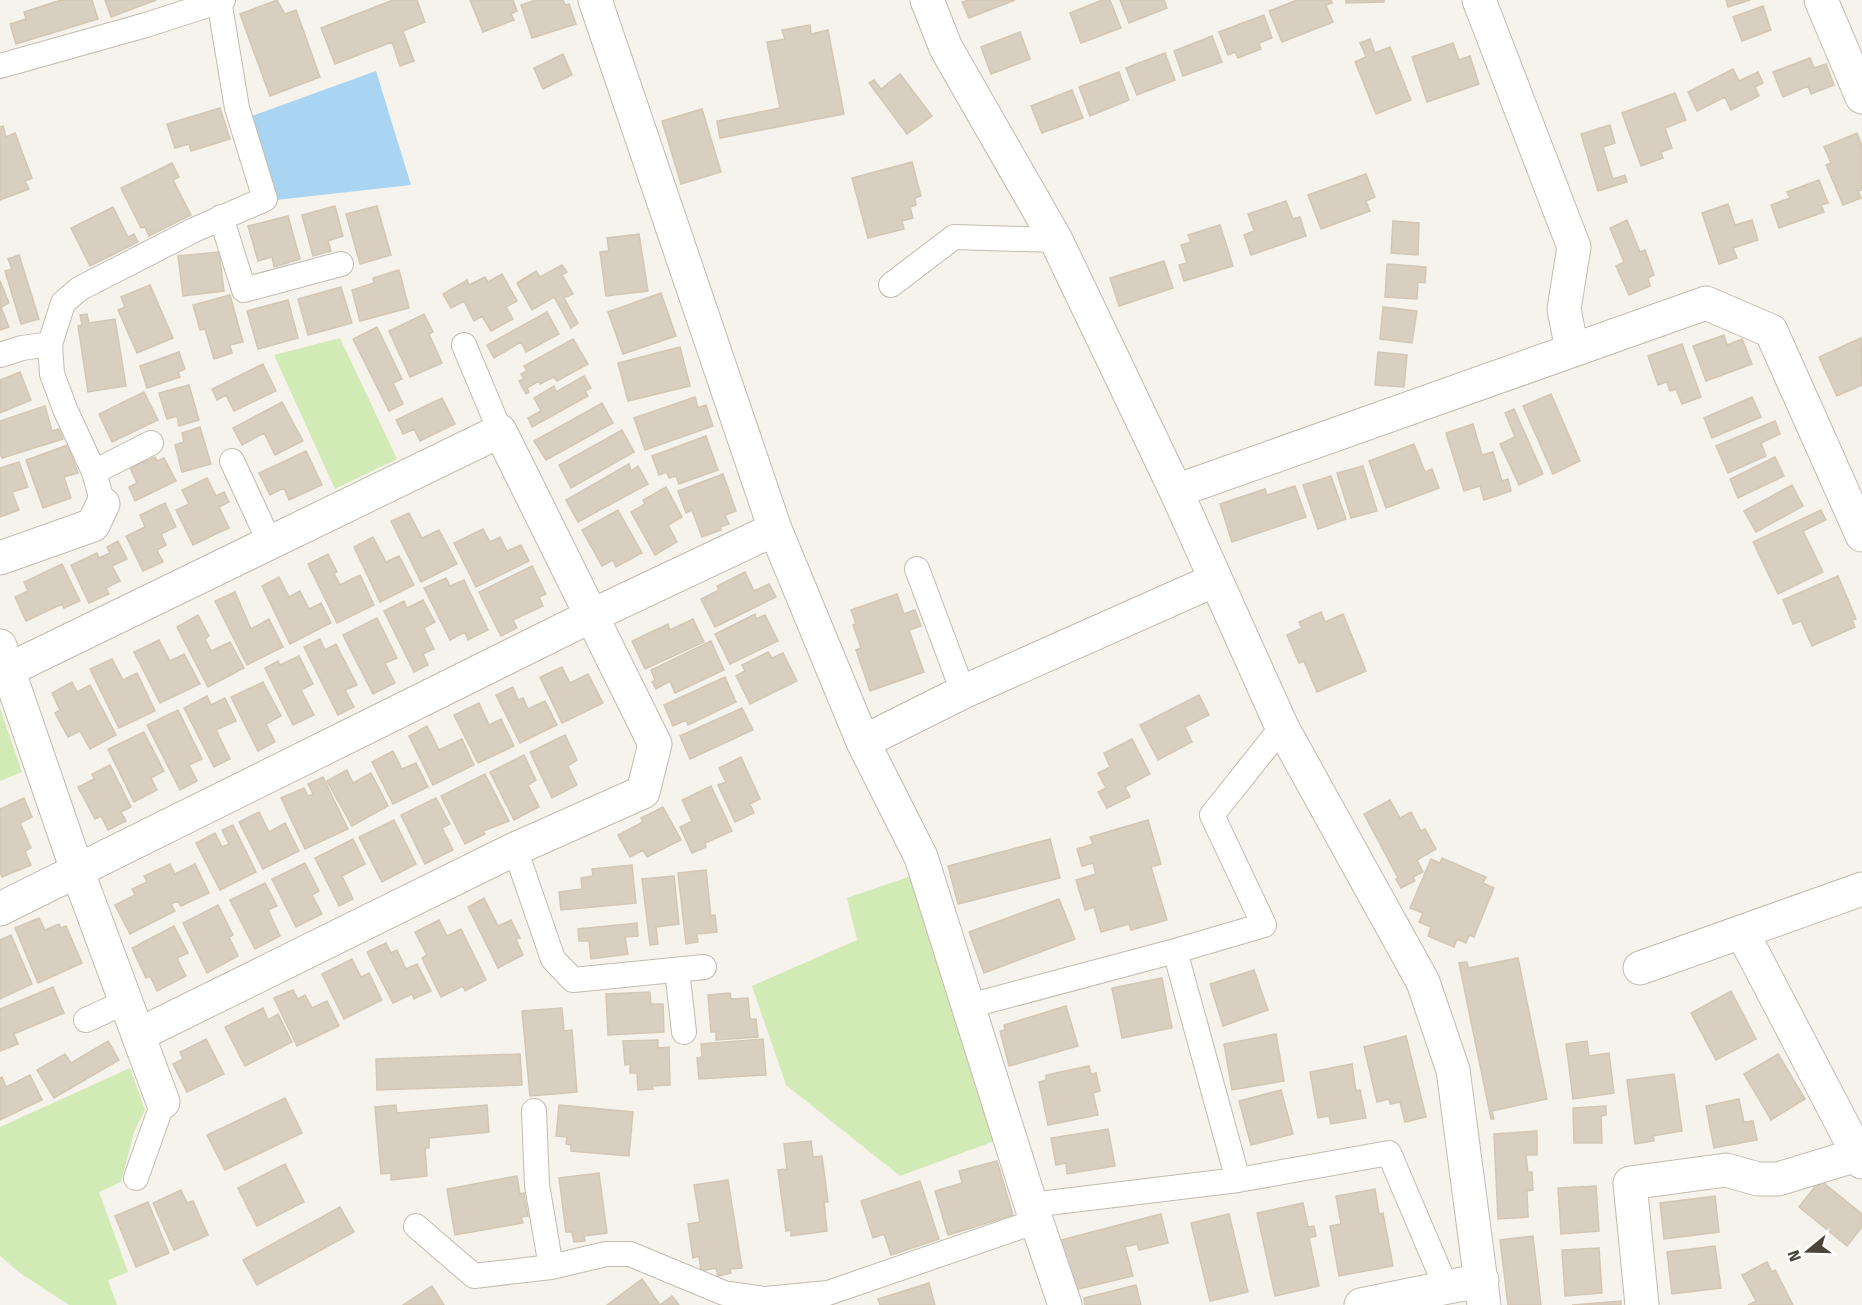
<svg xmlns="http://www.w3.org/2000/svg" width="1862" height="1305" viewBox="0 0 1862 1305" font-family="'Fira Sans',sans-serif">
<rect width="100%" height="100%" fill="#f6f3ec"/>
<path fill="#d2eab5" d="M340,338L397,459L335,489L274,355Z
M0,708L22,772L0,781Z
M911,876L1000,1139L900,1176L786,1085L752,986L857,940L847,898Z
M130,1068L145,1110L134,1132L121,1182L99,1192L128,1272L108,1280L117,1305H69L20,1273L0,1256V1127Z"/>
<path fill="#a9d4f2" d="M376,71L411,185L276,200L249,117Z"/>
<path fill="#d8cfc1" stroke="#d3c7b4" stroke-width="1.5" d="M61,0H92L98,19L16,44L10,24L26,19L24,12Z
M105,0H156L111,17Z
M277,0L285,14L296,10L320,77L270,96L240,14Z
M393,0H417L425,22L403,31L414,61L400,66L392,42L335,64L321,28Z
M470,0H513L517,11L511,14L514,20L483,32Z
M536,0H563L565,5L569,4L576,24L532,38L521,5Z
M969,0H1015L969,18L962,2Z
M1102,0H1110L1121,28L1081,43L1070,13Z
M1120,0H1164L1167,8L1129,23Z
M1297,0H1331L1332,3L1326,5L1333,22L1282,42L1269,11Z
M1346,0H1384V2L1346,3Z
M1726,0H1750L1728,7Z
M1763,6L1771,30L1742,41L1733,17Z
M1264,15L1272,38L1259,43L1261,49L1238,58L1235,52L1228,55L1219,32Z
M810,25L811,34L828,30L844,114L720,138L717,121L780,108L767,42L785,39L782,30Z
M1020,32L1030,59L991,74L981,47Z
M1212,36L1222,62L1183,76L1174,51Z
M1370,39L1375,53L1390,47L1411,100L1376,114L1355,62L1366,57L1360,43Z
M1453,43L1459,60L1470,56L1479,84L1427,102L1412,57Z
M1165,53L1175,80L1137,95L1126,68Z
M563,54L572,75L543,89L534,68Z
M1810,58L1814,68L1826,64L1834,85L1811,94L1808,86L1783,97L1773,72Z
M1733,69L1739,81L1758,72L1763,83L1755,87L1759,96L1731,110L1725,97L1697,111L1688,92Z
M1119,72L1129,100L1090,116L1079,87Z
M900,74L932,116L907,134L869,83L874,80L881,89Z
M1072,90L1083,118L1042,133L1031,106Z
M1675,93L1686,120L1665,128L1672,148L1661,152L1663,158L1641,166L1622,113Z
M220,108L230,139L191,151L189,144L175,148L167,124Z
M702,109L721,172L681,184L662,121Z
M1610,125L1615,143L1603,147L1613,179L1625,175L1627,182L1598,191L1581,134Z
M3,126L6,137L15,133L32,178L25,181L29,189L0,200V127Z
M1857,133L1862,146V190L1858,191L1861,198L1843,205L1826,165L1831,163L1824,147Z
M912,162L921,196L915,198L916,205L910,207L913,218L902,221L904,229L868,238L852,178Z
M172,163L179,177L173,180L191,215L149,236L145,227L141,228L121,188Z
M1366,174L1375,197L1366,201L1370,211L1321,229L1308,195Z
M1819,180L1828,203L1821,205L1824,212L1779,228L1771,205L1790,198L1787,192Z
M1286,201L1293,219L1300,217L1306,236L1251,255L1244,235L1254,231L1248,214Z
M1728,204L1735,225L1752,220L1758,240L1733,248L1737,258L1719,264L1702,213Z
M335,206L343,236L328,241L331,251L313,256L302,215Z
M377,206L391,255L360,264L346,214Z
M113,207L128,237L134,234L138,242L90,266L71,228Z
M288,216L300,259L274,267L272,257L258,261L248,226Z
M1627,220L1640,252L1645,250L1654,275L1648,278L1650,286L1629,295L1616,266L1624,262L1610,228Z
M1393,221L1419,223L1418,255L1391,253Z
M1220,225L1233,266L1184,281L1179,265L1187,263L1181,245L1191,242L1188,235Z
M639,234L648,291L606,296L600,252L609,251L607,238Z
M219,252L224,291L183,296L178,256Z
M19,255L39,319L21,324L5,271L12,269L8,259Z
M1164,261L1173,288L1119,306L1110,278Z
M1387,264L1426,267L1425,283L1418,282L1417,299L1385,297Z
M562,265L567,272L562,275L573,294L564,298L578,323L571,328L554,297L532,310L517,283L536,271L540,277Z
M399,270L409,308L360,321L352,290L374,283L373,278Z
M502,274L517,301L506,307L513,319L491,331L482,316L474,321L464,301L451,308L443,294L467,280L469,285L485,277L488,282Z
M0,281L9,303L1,307L9,327L0,330Z
M150,285L173,338L137,353L118,310L125,307L121,297Z
M341,287L352,323L308,335L298,299Z
M661,293L676,336L623,354L608,312Z
M230,295L243,342L230,345L232,353L214,359L205,329L200,330L193,305Z
M288,300L298,338L258,349L247,311Z
M1383,307L1417,311L1412,343L1380,339Z
M547,312L559,334L526,352L521,342L494,358L487,345Z
M87,314L89,323L115,319L126,386L88,392L78,326L82,325L80,315Z
M424,314L433,332L429,334L442,363L410,377L389,331Z
M377,327L402,379L393,383L403,404L389,411L353,339Z
M1724,335L1727,345L1742,339L1752,364L1706,381L1693,346Z
M1861,338L1862,385L1837,396L1819,357Z
M573,339L588,364L557,381L554,377L540,384L539,381L527,388L529,392L526,394L519,381L524,379L521,374L527,371L524,366Z
M1682,344L1701,397L1682,404L1676,389L1670,391L1667,382L1658,385L1648,356Z
M680,347L690,386L628,401L618,363Z
M179,352L185,369L178,372L180,377L147,388L140,366Z
M1378,352L1407,355L1404,387L1375,385Z
M263,364L276,391L234,411L226,395L217,400L212,389Z
M20,372L31,400L0,413V380Z
M584,376L591,388L585,391L588,396L532,427L528,418L541,411L534,398L554,386L556,392Z
M189,385L199,420L179,426L177,416L167,419L159,393Z
M144,392L158,420L112,442L99,414Z
M1551,394L1580,461L1553,474L1523,406Z
M695,397L698,408L706,405L713,426L645,450L634,418Z
M1752,397L1761,417L1712,438L1704,418Z
M442,398L455,424L420,441L414,429L403,434L396,420Z
M282,402L303,441L275,455L264,433L242,445L233,428Z
M602,403L613,423L546,460L534,441Z
M45,406L52,431L59,429L63,439L2,458L0,453V421Z
M1514,409L1543,474L1519,485L1500,444L1515,437L1505,413Z
M1775,421L1780,434L1761,443L1766,456L1728,473L1716,446Z
M1473,424L1482,455L1493,452L1502,481L1508,479L1511,491L1484,500L1480,486L1464,491L1446,433Z
M200,427L211,464L182,472L175,445L184,442L182,433Z
M622,430L634,452L571,488L559,465Z
M706,436L718,470L679,484L676,476L669,478L667,472L659,475L652,456Z
M1414,444L1425,472L1432,469L1439,488L1386,508L1369,461Z
M68,445L78,473L64,477L71,498L43,508L26,460Z
M306,451L322,485L289,500L284,488L270,495L259,473Z
M155,457L157,461L164,458L176,481L135,501L129,487L137,483L130,468Z
M1775,457L1784,476L1738,498L1730,479Z
M19,462L28,487L12,492L19,510L0,517V468Z
M629,464L631,471L638,466L648,484L578,522L566,500Z
M1363,466L1377,511L1351,518L1337,473Z
M723,474L736,511L725,515L729,524L720,527L721,530L702,537L692,510L686,513L678,491Z
M1331,476L1346,519L1318,529L1303,485Z
M207,478L216,496L224,492L229,502L219,507L229,528L193,545L176,510L189,504L182,490Z
M1792,485L1803,506L1756,532L1744,511Z
M1295,486L1306,517L1232,542L1220,504L1265,489L1267,495Z
M666,487L682,517L668,525L677,542L655,555L631,512L645,504L643,500Z
M165,503L176,527L161,534L166,545L157,550L163,562L143,571L126,536L145,527L140,515Z
M618,510L642,553L616,567L613,560L602,566L582,530Z
M1821,510L1826,520L1803,531L1823,572L1778,594L1753,542Z
M409,513L422,538L439,530L457,564L421,582L391,521Z
M483,529L490,542L500,537L507,551L521,545L529,561L476,587L454,543Z
M373,537L386,562L399,556L414,585L380,602L354,547Z
M118,541L127,559L112,566L120,581L106,588L109,594L89,603L71,565L97,553L99,558L110,553L107,547Z
M328,554L337,572L334,573L340,585L360,575L374,605L337,623L308,564Z
M62,564L80,601L64,608L62,604L26,621L15,597L28,591L24,582Z
M532,566L546,594L539,597L543,606L513,620L517,628L501,636L479,592Z
M745,572L754,591L769,584L776,597L715,627L701,599L719,590L717,586Z
M1838,576L1856,619L1852,620L1855,627L1812,646L1801,621L1793,624L1783,600Z
M279,577L289,597L300,591L309,609L321,603L331,623L290,644L262,586Z
M446,578L450,586L464,580L488,630L468,640L465,632L450,640L424,588Z
M235,592L251,629L269,619L283,647L247,665L215,601Z
M897,594L904,614L915,610L921,626L909,630L924,672L870,691L856,650L861,648L853,625L856,624L851,610Z
M423,600L435,622L424,628L434,649L423,654L428,665L414,672L384,611L404,601L407,608Z
M1321,612L1325,622L1343,614L1366,671L1317,692L1304,661L1299,663L1287,635L1302,628L1299,622Z
M755,614L756,619L765,615L778,641L730,664L715,634Z
M198,615L209,636L205,639L211,651L230,642L244,668L208,687L177,627Z
M377,618L397,658L385,663L395,683L373,694L343,635Z
M693,619L704,642L645,669L632,641L668,624L670,630Z
M320,639L325,650L336,644L357,685L345,690L354,707L338,715L304,647Z
M159,640L170,661L184,654L200,684L160,703L134,652Z
M711,641L724,670L675,693L670,681L656,689L652,682L655,680L651,670Z
M768,652L772,658L783,653L797,681L750,704L736,676L745,671L742,665Z
M299,656L313,684L301,690L314,715L293,725L265,668L278,661L280,665Z
M112,659L123,680L137,673L155,711L119,728L90,669Z
M562,667L570,683L588,674L603,703L562,723L540,677Z
M725,677L736,702L688,725L686,720L673,726L664,705Z
M72,682L77,692L90,685L116,735L90,749L80,731L68,737L55,713L60,710L52,693Z
M263,682L281,716L266,724L275,742L258,751L231,697Z
M513,687L518,700L523,698L528,709L545,701L557,725L520,743L496,695Z
M1199,695L1209,715L1185,727L1192,742L1158,760L1140,725Z
M207,696L211,705L225,698L236,721L216,730L230,759L214,767L184,708Z
M479,703L489,725L501,719L514,746L478,763L454,715Z
M742,708L753,730L690,759L680,736Z
M178,710L202,759L189,765L197,781L180,790L147,725Z
M427,726L439,750L462,739L474,765L433,785L409,736Z
M144,732L164,771L151,778L157,790L134,802L108,749Z
M565,735L577,760L568,766L577,785L552,798L530,752Z
M1132,739L1150,774L1125,787L1130,797L1107,808L1098,792L1106,788L1098,773L1110,767L1104,753Z
M393,751L402,769L416,763L428,787L393,804L372,762Z
M524,755L536,780L528,785L539,807L514,820L490,772Z
M741,757L760,799L750,804L754,813L735,822L718,785L726,782L719,768Z
M110,765L131,807L121,812L126,821L108,830L101,816L95,819L78,787L94,779L92,774Z
M347,770L353,783L371,773L388,806L352,826L327,781Z
M485,774L509,821L483,831L485,834L465,844L441,796Z
M323,777L348,829L305,849L281,798L304,788L308,796L313,794L308,784Z
M711,786L732,831L705,843L706,847L692,853L680,827L692,821L682,800Z
M24,798L32,817L20,823L31,848L25,851L31,865L2,877L0,872V809Z
M436,798L450,824L442,828L453,850L425,864L401,815Z
M1390,800L1400,818L1411,812L1421,831L1425,829L1436,849L1417,860L1423,872L1413,877L1415,881L1401,888L1396,879L1398,878L1364,814Z
M663,807L681,840L647,857L643,850L630,857L618,835L643,822L641,818Z
M259,812L269,832L285,823L299,851L263,869L239,822Z
M394,820L416,864L382,882L359,837Z
M1148,820L1161,864L1151,867L1167,920L1131,930L1129,924L1101,932L1094,907L1085,910L1076,880L1096,874L1093,863L1082,866L1077,849L1093,844L1090,837Z
M233,825L256,872L220,890L196,843L215,833L222,847L229,844L222,830Z
M353,839L365,864L342,876L353,899L339,906L315,858Z
M1050,839L1060,878L958,904L948,866Z
M1442,858L1486,877L1483,883L1494,888L1474,937L1469,935L1466,943L1457,939L1454,947L1428,936L1431,927L1419,922L1423,913L1410,908L1431,859L1440,863Z
M305,863L319,891L312,895L322,914L296,927L272,879Z
M170,864L175,874L195,864L209,893L181,906L178,901L171,904L175,911L130,934L115,905L135,895L132,889L147,882L144,876Z
M632,865L636,903L561,910L559,892L582,889L581,878L593,876L592,869Z
M706,870L711,916L715,915L717,932L697,934L698,942L686,944L678,873Z
M674,876L679,924L656,927L658,944L650,945L642,879Z
M265,883L277,906L268,910L280,936L255,949L230,900Z
M484,898L498,926L511,920L520,938L516,939L523,955L498,968L468,907Z
M1059,899L1075,939L984,973L969,932Z
M218,905L233,935L229,937L238,956L207,973L183,923Z
M39,918L45,930L59,924L61,928L66,926L82,963L38,983L15,928Z
M439,920L447,936L461,929L486,980L465,991L463,986L441,997L422,958L427,955L415,932Z
M637,923L638,936L625,937L628,954L591,959L589,941H579L578,929Z
M174,926L188,953L177,958L186,976L157,991L150,976L146,978L132,948Z
M11,935L32,984L0,999V940Z
M386,943L391,953L397,950L406,969L417,964L431,991L414,999L412,994L393,1003L367,952Z
M1518,958L1547,1099L1492,1111L1494,1119H1491L1459,963L1467,962L1468,968Z
M352,959L361,977L369,973L382,1000L344,1019L322,974Z
M1254,970L1268,1010L1223,1026L1210,984Z
M1162,978L1172,1028L1122,1038L1112,988Z
M53,987L64,1013L14,1034L18,1044L0,1051V1009Z
M293,990L298,999L305,995L312,1008L327,1001L339,1026L297,1046L274,998Z
M1731,991L1756,1039L1716,1060L1691,1013Z
M650,992L651,1004H663L664,1032L608,1035L606,994Z
M730,993L731,999L748,998L750,1019H756L758,1037L716,1040V1032H711L708,995Z
M1066,1006L1078,1046L1009,1066L1000,1031L1005,1030L1004,1025Z
M263,1008L268,1020L278,1014L292,1042L245,1066L225,1027Z
M562,1008L564,1031L572,1030L577,1092L530,1096L522,1011Z
M1276,1034L1284,1081L1232,1090L1224,1044Z
M1406,1036L1426,1117L1405,1122L1400,1102L1390,1104L1389,1099L1377,1102L1364,1047Z
M206,1039L224,1074L187,1092L173,1064L183,1059L180,1052Z
M763,1039L766,1075L699,1079L697,1058L702,1057L701,1044Z
M658,1040V1048L669,1047L670,1085L652,1086L653,1089L638,1090L637,1073H630V1064L625,1065L623,1041Z
M108,1041L119,1060L54,1098L37,1070L65,1054L71,1063Z
M1587,1041L1589,1056L1609,1053L1614,1093L1573,1099L1566,1044Z
M520,1054L522,1085L377,1090L376,1059Z
M1778,1054L1805,1099L1771,1120L1744,1074Z
M1352,1064L1356,1091L1360,1090L1366,1118L1331,1124L1329,1116L1318,1118L1310,1072Z
M1089,1066L1091,1074L1096,1073L1100,1091L1093,1093L1098,1115L1048,1125L1039,1082L1046,1080V1075Z
M1674,1074L1682,1131L1653,1136L1654,1141L1635,1144L1627,1080Z
M30,1075L42,1100L0,1120V1078L2,1077L6,1087Z
M1281,1090L1293,1134L1251,1145L1239,1101Z
M285,1098L302,1133L225,1170L207,1135Z
M1739,1099L1744,1122L1753,1121L1757,1140L1714,1148L1706,1106Z
M396,1105L397,1113L487,1105L489,1132L429,1138V1148H425L427,1176L391,1180V1173L381,1174L375,1107Z
M559,1105L633,1112L629,1156L571,1151V1145L566,1144L567,1137L556,1136Z
M1606,1106V1115L1601,1116L1602,1143H1574L1573,1108Z
M1108,1129L1115,1166L1067,1174L1066,1163L1056,1165L1051,1138Z
M1537,1131V1155H1526L1528,1172H1532L1533,1190L1527,1191L1528,1217L1498,1219L1494,1134Z
M811,1141L813,1157L822,1156L828,1202H824L827,1231L791,1236V1230L786,1231L778,1170L787,1169L784,1144Z
M997,1161L1013,1215L948,1235L935,1191L962,1183L959,1171Z
M285,1164L304,1202L257,1226L238,1188Z
M599,1173L607,1233L584,1236L585,1241L574,1242L572,1232H566L559,1178Z
M517,1176L520,1194L524,1193L528,1216L521,1217L523,1223L455,1235L447,1189Z
M728,1180L742,1268L730,1269L731,1273L718,1276L716,1268L701,1271L699,1256L693,1258L688,1224L700,1222L694,1185Z
M1820,1180L1862,1214V1227L1847,1246L1799,1207Z
M920,1181L939,1239L891,1255L884,1234L873,1238L861,1201Z
M1596,1186L1599,1231L1561,1234L1558,1188Z
M1375,1189L1379,1214L1383,1213L1393,1266L1339,1276L1330,1226L1341,1224L1336,1196Z
M181,1190L187,1203L193,1201L208,1235L174,1250L153,1203Z
M1715,1196L1719,1232L1664,1239L1660,1203Z
M148,1202L169,1253L136,1267L115,1216Z
M1303,1203L1308,1227L1314,1226L1316,1236L1309,1238L1319,1286L1275,1296L1257,1213Z
M340,1207L354,1232L257,1285L243,1260Z
M1161,1214L1168,1243L1139,1250L1137,1244L1125,1247L1133,1276L1074,1290L1061,1240Z
M1229,1214L1248,1292L1210,1301L1191,1223Z
M1533,1236L1541,1305H1508L1500,1240Z
M1715,1246L1721,1288L1672,1294L1667,1252Z
M1599,1248L1602,1293L1565,1296L1562,1250Z
M1767,1262L1772,1272L1775,1270L1793,1305H1748L1756,1301L1742,1275Z
M642,1279L660,1305L672,1296L679,1305H607Z
M929,1283L935,1305H880L878,1299Z
M1136,1285L1141,1305H1085L1084,1298Z
M432,1286L444,1305H403Z
M1621,1301V1305H1572Z"/>
<g fill="none" stroke-linecap="round" stroke-linejoin="round">
<g stroke="#c2bbae" stroke-width="26">
<path id="service" d="M0,66L146,25L223,0
M221,217L244,290L341,264
M891,285L954,237L1056,240
M50,344L63,303L79,289L194,230L265,199L237,108L219,0
M464,345L500,431
M0,355L22,348L50,344L52,374L65,409L94,472L103,504
M232,461L270,543
M94,472L151,443
M917,569L963,692
M515,849L553,959L573,980L704,967
M1175,951L1238,1180
M677,970L684,1032
M969,1006L1175,951L1264,925L1212,815L1282,727
M86,1020L125,1002
M534,1111L537,1185L551,1267
M136,1178L163,1102
M1031,1205L1238,1180L1389,1153L1446,1287
M416,1226L474,1276L551,1267L606,1254H630L724,1293L765,1299L828,1293L1037,1221"/>
</g>
<g stroke="#c2bbae" stroke-width="35">
<path id="minor" d="M595,0L775,529L863,742L921,857L1031,1205L1065,1305
M927,0L946,48L1056,240L1176,491L1282,727L1423,982L1453,1070L1484,1305
M1479,0L1574,247L1564,309L1572,350
M1821,0L1862,97
M1176,491L1706,303L1771,331L1862,535
M0,558L93,525L103,504
M0,646L77,870L163,1102
M8,670L500,431L655,744L643,792L515,849L138,1035
M863,742L963,692L1215,580
M0,909L591,616L775,529
M1742,932L1862,1162
M1640,968L1862,889
M1361,1305L1482,1280
M1642,1305L1630,1183L1726,1170L1758,1179H1778L1857,1155"/>
</g>
<use href="#service" stroke="#fff" stroke-width="24"/>
<use href="#minor" stroke="#fff" stroke-width="33"/>
</g>
<g transform="translate(1808 1251) rotate(251)" stroke="#ffffff" stroke-width="4.5" paint-order="stroke">
<path d="M0-4.5L10 22L0 15L-10 22Z" fill="#4b4439"/>
<text y="-9" font-size="16" font-weight="bold" text-anchor="middle" fill="#4b4439">N</text>
</g>
</svg>
